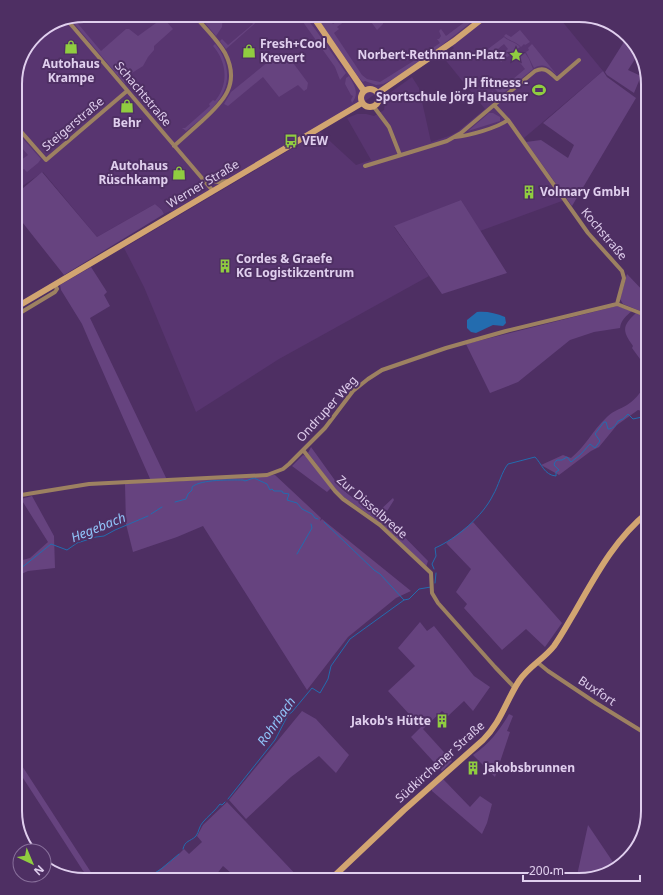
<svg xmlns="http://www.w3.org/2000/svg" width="663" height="895" viewBox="0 0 663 895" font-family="'Noto Sans',sans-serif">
<rect width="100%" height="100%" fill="#4e2f63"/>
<path fill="#583570" d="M84,15H557L603,71L524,138L565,196L562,201L480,231L461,200L394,227L429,276L279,359L196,412L144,287L124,248L320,132L356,165L371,160L347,118L357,114H366L374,116L384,110L385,102L391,92L412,77L419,88L431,142L449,136L457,132L485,109L443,57L454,48L448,42L361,104L171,212L170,211L164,214L162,210L155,204L97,237L43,172L15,191V79L22,53L38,32Z"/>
<path fill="#66437f" d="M209,15H223L222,27L216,36L205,23Z
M245,15H256L260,19L226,49L220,41L222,39L228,45L253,24Z
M298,15H304L315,29L346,73L340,80L335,67Z
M315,15H329V19L333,24L345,15H353L337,27L339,29L334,33L362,75L367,79L380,82L415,60L440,43L437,39H439L441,36L439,31L441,29L446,36L474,15L479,16L428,56L401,75L383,84L376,85L365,81L363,82L359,78Z
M366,15C373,15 376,20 383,21V24L377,30Z
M74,19L101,51L126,29H129L138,36L156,23L166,21L173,29L154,46V50L148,57L143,66L124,78L125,84L71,20Z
M520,30L530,42L525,45L524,44L521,47C516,41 509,41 504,36L506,34L511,37Z
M504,37C509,42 515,41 520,47L501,62L498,58L508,49L504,44L493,53L488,49Z
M627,37L634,44L630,50L637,56L628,70L641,76L634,93L607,75L605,72Z
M215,44C229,60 232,84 218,101C210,113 197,122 186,131L182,128H185L210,106L209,104L213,100L215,101C229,84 227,62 213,46Z
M532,44L557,75C549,68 545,62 534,68L526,52L529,50L528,48Z
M279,53L280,57L288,56L308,83L307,89L304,91L298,85L279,97L263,77L228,106L224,104L231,92Z
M525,53L529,59L533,69L495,100L491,94L492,91L495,94L498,92L495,89L497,87L500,90L525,69L517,59Z
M603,71L607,77L636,98L572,206L526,142L541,140L568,158L574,145L543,123Z
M349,76C354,85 360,93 352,103L351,100L353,96L351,95L345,84L346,78Z
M489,113H493L500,117V121L468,131Z
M16,131L41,159L38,163L27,172L24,169L22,170L17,163L28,155L15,140Z
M42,172L97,237L155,204L162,210L164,214L64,275L15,213V195Z
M461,200L507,273L442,294L394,226Z
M91,267L107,292L104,295L110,306L90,318L168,482L275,475L321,518L320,521L322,519L411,591L396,598L348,637L307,690L203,526L177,537L133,552L126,524L125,484L151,481L91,345L82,324L61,290L60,285Z
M627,274L648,296V314L623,304L620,299Z
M617,306L632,311C626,316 621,320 620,328L594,332L570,340L518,382L490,393L466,344Z
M636,313L648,317V370L632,348L633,346C622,331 622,326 636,313Z
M648,379V413L638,410L617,425L599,447L591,451L559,475L541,465L563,455L571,458C586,446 592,431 606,418C611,412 620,409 627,405C637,399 643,389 648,379Z
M311,447L339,486L349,495L378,512L393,498L394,500L384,516L428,561L426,567L381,523L345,498L336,490L308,453Z
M303,455L306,456L331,488L327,492L292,466Z
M32,496L54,536L55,568L28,571L15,577V562L30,558L48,542L21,499Z
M473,522L562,623L545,647L526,629L502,650L464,608L467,604L456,592L471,569L446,543Z
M420,622L427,631L434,626L474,676L490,687L473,711L464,701L448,716L442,711L423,729L452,761L442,771L411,737L421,727L388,691L415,666L398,648Z
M302,711L316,719L349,755L336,773L319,756L291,777L246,819L229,800Z
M509,714L513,716L507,731L510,732L495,777L473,755C489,744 500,730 509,714Z
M15,755L96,880H89L23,778L15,781Z
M443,779L470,807L480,796L492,804L487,823L482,834L432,791V789Z
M227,802L301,880H239L223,866L212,880H147C159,869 173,861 184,849L189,854L202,842L197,836L203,825Z
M588,825L617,868L576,880Z"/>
<path fill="#236caf" d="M477,312C486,311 496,313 505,317L506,323L503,326L493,325L476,333L471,332L467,328V320Z"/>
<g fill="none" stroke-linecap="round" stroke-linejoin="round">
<path stroke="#236caf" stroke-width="1" d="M175,502L186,499L188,494L192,490V487C201,479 231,480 243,480L245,481L254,478L267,484L270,490L272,489L274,491H282L283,493L289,494L287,500L297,503L302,509L312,514L315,518L318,519
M151,514L162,507
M324,522L374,570L380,574L404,600L409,599L419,589L431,587
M297,554L312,528L311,524
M15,567L20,569L51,544L67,550L77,543L96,537L104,536L115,530L148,516
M434,569L432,564L436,556L435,548C456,539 483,516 493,495C498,487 502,471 508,464L535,457C542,464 544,475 556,476V472L559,470L554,465L555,462L557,460H562L567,457L571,462L580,455L590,444L595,448L600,441L595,434L604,422H606L608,429C613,429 616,425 618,421L623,419L628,414L633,419L642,417L647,408L643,395L648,394
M435,583L436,573
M228,799L275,740L288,715L292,712L312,688L320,693L328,679L331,666L350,639L404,600
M183,849C185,840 190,842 196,836C199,832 199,826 203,822C208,816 215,811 220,804L222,805L225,802
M144,880L161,869L179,854"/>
<path stroke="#9d8161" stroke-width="4" d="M378,15L389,19L401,15
M68,21L213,191
M579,60L557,79C549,72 545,66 535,71L494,105L508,120L588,233L622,271L624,278L617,304
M374,107L389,127L400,155
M17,127L46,160L127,91
M455,137C468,136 497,128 508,120
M174,146C183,138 192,130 202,121C223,102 241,84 225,53C217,39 204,27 194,15
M365,166L447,141L461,133L494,105
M204,179L218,182L228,181
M15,316L55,292L57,289L55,285
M303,450L335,491L343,499L380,525L431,573L432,593L438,603L495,667L515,688
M15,496L89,484L267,475L283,469L289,464L325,428L353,391L368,379L382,370L446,348L506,331L617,304L648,316
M537,662L548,671L596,703L648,735"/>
<path stroke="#d2a571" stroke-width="6" d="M312,15L364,91
M361 98a9 9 0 1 1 18 0a9 9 0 1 1-18 0Z
M378,93L454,41L487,15
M15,308L362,103
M330,880L404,810L483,740C501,722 506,701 519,681C528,667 544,659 554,646C561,636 567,625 573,615C595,577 613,541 648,512"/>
</g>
<defs>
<g id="shop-bare" transform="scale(1.08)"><path d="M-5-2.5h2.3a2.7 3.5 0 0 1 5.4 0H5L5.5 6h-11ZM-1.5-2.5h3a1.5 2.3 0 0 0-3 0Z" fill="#90cd40" stroke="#4e2f63" stroke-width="2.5" paint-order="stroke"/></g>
<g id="sight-bare" transform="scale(1.08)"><path d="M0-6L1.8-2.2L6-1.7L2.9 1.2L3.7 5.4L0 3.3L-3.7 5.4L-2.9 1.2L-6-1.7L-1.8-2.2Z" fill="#90cd40" stroke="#4e2f63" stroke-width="2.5" paint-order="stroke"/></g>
<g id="stadium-bare" transform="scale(1.08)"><path d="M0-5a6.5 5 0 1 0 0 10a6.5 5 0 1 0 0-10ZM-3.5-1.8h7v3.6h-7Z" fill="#90cd40" stroke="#4e2f63" stroke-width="2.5" paint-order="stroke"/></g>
<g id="bus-bare" transform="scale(1.08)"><path d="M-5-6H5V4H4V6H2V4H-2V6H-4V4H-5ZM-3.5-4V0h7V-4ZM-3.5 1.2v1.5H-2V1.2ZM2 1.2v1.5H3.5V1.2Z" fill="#90cd40" stroke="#4e2f63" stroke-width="2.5" paint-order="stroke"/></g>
<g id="building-bare" transform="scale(1.08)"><path d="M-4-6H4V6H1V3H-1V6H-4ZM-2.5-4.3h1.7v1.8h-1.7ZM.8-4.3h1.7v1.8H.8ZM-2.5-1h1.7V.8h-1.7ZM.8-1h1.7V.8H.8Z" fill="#90cd40" stroke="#4e2f63" stroke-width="2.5" paint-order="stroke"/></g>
</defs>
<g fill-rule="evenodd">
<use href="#shop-bare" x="71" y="47"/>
<use href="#shop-bare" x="249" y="51"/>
<use href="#sight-bare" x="516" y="55"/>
<use href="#stadium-bare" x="539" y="90"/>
<use href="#shop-bare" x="127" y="106"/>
<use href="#bus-bare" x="291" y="141"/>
<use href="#shop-bare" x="179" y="173"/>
<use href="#building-bare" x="529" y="192"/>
<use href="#building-bare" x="225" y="266"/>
<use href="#building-bare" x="442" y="721"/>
<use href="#building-bare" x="473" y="768"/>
</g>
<g text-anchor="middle" stroke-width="4" stroke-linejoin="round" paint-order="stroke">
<g font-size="12" font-weight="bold" fill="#e0cfee" stroke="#4e2f63" text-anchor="start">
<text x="260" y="48">Fresh+Cool<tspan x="260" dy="14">Krevert</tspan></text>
<text x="505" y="59" text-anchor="end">Norbert-Rethmann-Platz</text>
<text x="71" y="68" text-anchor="middle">Autohaus<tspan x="71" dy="14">Krampe</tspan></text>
<text x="528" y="87" text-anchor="end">JH fitness -<tspan x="528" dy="14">Sportschule Jörg Hausner</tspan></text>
<text x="127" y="127" text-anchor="middle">Behr</text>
<text x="302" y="145">VEW</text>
<text x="168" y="170" text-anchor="end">Autohaus<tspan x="168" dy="14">Rüschkamp</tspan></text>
<text x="540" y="196">Volmary GmbH</text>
<text x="236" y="263">Cordes &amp; Graefe<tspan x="236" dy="14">KG Logistikzentrum</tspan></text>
<text x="431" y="725" text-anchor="end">Jakob's Hütte</text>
<text x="484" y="772">Jakobsbrunnen</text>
</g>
<g font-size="12" fill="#e0cfee" stroke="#4e2f63">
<text transform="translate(143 94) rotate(50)" y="4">Schachtstraße</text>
<text transform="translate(73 124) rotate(-40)" y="4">Steigerstraße</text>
<text transform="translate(203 184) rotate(-31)" y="4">Werner Straße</text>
<text transform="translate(604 234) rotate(50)" y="4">Kochstraße</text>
<text transform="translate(327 409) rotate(-48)" y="4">Ondruper Weg</text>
<text transform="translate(372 507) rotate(41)" y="4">Zur Disselbrede</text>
<text transform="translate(597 691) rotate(34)" y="4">Buxfort</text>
<text transform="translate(440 762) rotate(-42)" y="4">Südkirchener Straße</text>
</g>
<g font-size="13" font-style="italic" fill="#91c5fa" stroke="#4e2f63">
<text transform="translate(98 527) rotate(-22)" y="5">Hegebach</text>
<text transform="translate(276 721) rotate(-55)" y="5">Rohrbach</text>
</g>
</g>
<path d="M0 0H663V895H0ZM84 22H579A62 62 0 0 1 641 84V811A62 62 0 0 1 579 873H84A62 62 0 0 1 22 811V84A62 62 0 0 1 84 22Z" fill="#4e2f63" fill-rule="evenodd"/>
<path fill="none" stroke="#e0cfee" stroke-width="2" d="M84 22H579A62 62 0 0 1 641 84V811A62 62 0 0 1 579 873H84A62 62 0 0 1 22 811V84A62 62 0 0 1 84 22Z"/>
<g transform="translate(32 863) rotate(136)"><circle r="19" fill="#4e2f63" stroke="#886f9b"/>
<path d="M0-3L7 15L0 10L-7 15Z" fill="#90cd40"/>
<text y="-6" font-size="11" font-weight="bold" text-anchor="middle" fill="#e0cfee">N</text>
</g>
<path d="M523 875v6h117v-6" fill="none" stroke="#e0cfee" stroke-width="2"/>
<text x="529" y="875" font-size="12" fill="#e0cfee" stroke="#4e2f63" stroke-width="3" paint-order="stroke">200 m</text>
</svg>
